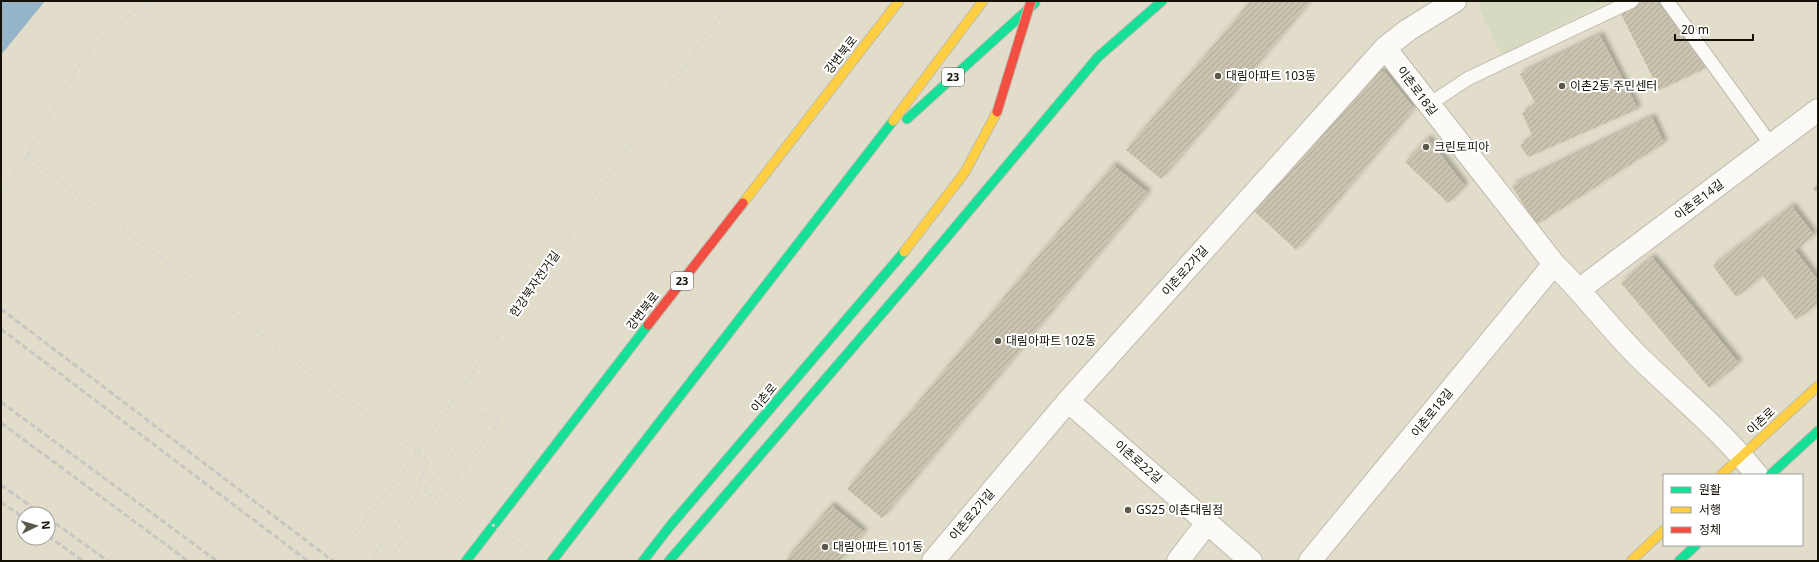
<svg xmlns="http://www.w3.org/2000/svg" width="1819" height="562" viewBox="0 0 1819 562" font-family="'Noto Sans','Noto Sans KR',sans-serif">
<defs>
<pattern id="building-hatch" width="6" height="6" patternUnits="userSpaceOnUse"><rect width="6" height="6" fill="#c9c3b0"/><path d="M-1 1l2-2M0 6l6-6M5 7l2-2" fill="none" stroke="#aca696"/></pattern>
<filter id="shadow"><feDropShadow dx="3.5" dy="-3.5" stdDeviation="2" flood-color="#0004"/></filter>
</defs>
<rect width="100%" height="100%" fill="#e2ddca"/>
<path fill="#d5dac0" d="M1485,1H1609L1501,54L1478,5Z"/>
<path fill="#95b4c8" d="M1,1H45L1,55Z"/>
<path fill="url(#building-hatch)" filter="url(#shadow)" d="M1251,1H1310L1161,179L1126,150Z
M1650,1H1657L1706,68L1659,90L1621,14Z
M1600,35L1638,109L1528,157L1520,145L1533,137L1522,113L1536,105L1520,74Z
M1384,71L1414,108L1296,250L1253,210L1367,74Z
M1652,117L1664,143L1536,225L1512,186Z
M1428,138L1465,186L1448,203L1405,162Z
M1113,165L1148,193L882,518L847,489Z
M1818,184V195L1813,188Z
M1792,206L1814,235L1795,250L1818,280V304L1796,320L1763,276L1736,297L1713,266Z
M1652,257L1739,363L1709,388L1621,283Z
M831,505L864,532L840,561H785Z"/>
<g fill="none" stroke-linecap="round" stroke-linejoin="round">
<g stroke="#bfbbac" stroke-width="15">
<path id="lane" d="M1667,1L1772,146
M1428,105L1469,78L1632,1"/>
</g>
<g stroke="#bfbbac" stroke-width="24">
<path id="street" d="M1385,48L1554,264C1585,294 1610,329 1641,359C1680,397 1723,432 1757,475
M1580,289L1818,110
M1068,401L1251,561
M933,561L1068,401L1385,48L1408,30L1455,1
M1178,561L1207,523
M1310,561L1554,264"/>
</g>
<g stroke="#bfbbac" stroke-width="11">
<path id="fast" d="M907,119L1035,3
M921,268L1098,57L1162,1
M1770,475L1818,431
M466,561L648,325
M552,561L893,121
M643,561L670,526L904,252
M669,561L921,268
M1679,561L1696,545"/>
</g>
<g stroke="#bfbbac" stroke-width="11">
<path id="slow" d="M893,121L983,1
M743,203L899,1
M904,252L965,172L997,112
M1721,475L1818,386
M1631,561L1664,530"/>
</g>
<g stroke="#bfbbac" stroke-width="11">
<path id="jam" d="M648,325L743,203"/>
</g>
<path stroke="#d8d6d1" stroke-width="2.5" stroke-dasharray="3 3" stroke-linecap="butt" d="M27,156L428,461L411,506L374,554L377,561
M1,195L27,156L85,54L138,8L156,1
M333,561L418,452L730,1"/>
<use href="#lane" stroke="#fbfaf7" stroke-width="13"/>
<use href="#street" stroke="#fbfaf7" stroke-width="22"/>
<use href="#fast" stroke="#16e098" stroke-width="9"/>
<use href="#slow" stroke="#ffcf43" stroke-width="9"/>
<use href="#jam" stroke="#f24e42" stroke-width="9"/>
<path stroke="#c8c6c2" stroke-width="3" stroke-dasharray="6 3" stroke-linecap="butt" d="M1,309L333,561
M1,329L308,561
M1,402L217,561
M1,423L188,561
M1,485L42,514
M1,502L24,518
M48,518L108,561
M48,536L83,561"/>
<g stroke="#bfbbac" stroke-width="11" stroke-linecap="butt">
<path id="jam-bridge" d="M997,112L1031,1"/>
</g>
<path stroke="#d8d6d1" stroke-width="2.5" stroke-dasharray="3 3" stroke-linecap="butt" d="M387,561L436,499L424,490L484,413L497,417L498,424L446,490L541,561"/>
<use href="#jam-bridge" stroke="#f24e42" stroke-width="9"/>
</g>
<g fill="#5c584a" stroke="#fff" stroke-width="1.5">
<circle cx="1218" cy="76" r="4"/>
<circle cx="1562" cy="86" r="4"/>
<circle cx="1426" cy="147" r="4"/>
<circle cx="998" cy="341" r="4"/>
<circle cx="1128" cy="510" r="4"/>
<circle cx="825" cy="547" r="4"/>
</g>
<g text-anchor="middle" stroke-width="4" stroke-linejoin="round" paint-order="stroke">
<g fill="#fff" stroke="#5a5850" stroke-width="1">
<rect x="942" y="68" width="22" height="18" rx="3"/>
<rect x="671" y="272" width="22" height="18" rx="3"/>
</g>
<g font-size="11" font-weight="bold" fill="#141005">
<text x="953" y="81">23</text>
<text x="682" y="285">23</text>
</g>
<g font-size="12" fill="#141005" stroke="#fff">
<text transform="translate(841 55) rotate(-52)" y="4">강변북로</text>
<text transform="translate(1417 91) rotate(53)" y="4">이촌로18길</text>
<text transform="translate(1699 200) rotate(-37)" y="4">이촌로14길</text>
<text transform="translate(1185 271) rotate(-48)" y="4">이촌로2가길</text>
<text transform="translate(535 284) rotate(-55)" y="4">한강북자전거길</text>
<text transform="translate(643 311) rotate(-52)" y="4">강변북로</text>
<text transform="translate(764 398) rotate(-50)" y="4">이촌로</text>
<text transform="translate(1432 413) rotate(-51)" y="4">이촌로18길</text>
<text transform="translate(1761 421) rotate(-43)" y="4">이촌로</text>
<text transform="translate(1138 462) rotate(41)" y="4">이촌로22길</text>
<text transform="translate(972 515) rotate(-50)" y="4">이촌로2가길</text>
</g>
<g font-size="12" fill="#141005" stroke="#fff" text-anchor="start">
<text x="1226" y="80">대림아파트 103동</text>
<text x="1570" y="90">이촌2동 주민센터</text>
<text x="1434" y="151">크린토피아</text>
<text x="1006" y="345">대림아파트 102동</text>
<text x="1136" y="514">GS25 이촌대림점</text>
<text x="833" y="551">대림아파트 101동</text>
</g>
</g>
<rect width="1819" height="562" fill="none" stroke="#141005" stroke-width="4"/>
<rect x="1663" y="474" width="140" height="72" fill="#ffffff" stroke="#a19f9b"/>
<rect x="1671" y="487" width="20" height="6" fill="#16e098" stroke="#a19f9b"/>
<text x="1699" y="494" font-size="12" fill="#141005">원활</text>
<rect x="1671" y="507" width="20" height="6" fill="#ffcf43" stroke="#a19f9b"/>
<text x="1699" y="514" font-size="12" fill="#141005">서행</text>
<rect x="1671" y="527" width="20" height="6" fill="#f24e42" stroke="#a19f9b"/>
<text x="1699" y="534" font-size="12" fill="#141005">정체</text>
<g transform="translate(36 526) rotate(85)"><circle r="19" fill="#ffffff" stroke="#a19f9b"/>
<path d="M0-3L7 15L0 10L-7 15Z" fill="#5c584a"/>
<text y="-6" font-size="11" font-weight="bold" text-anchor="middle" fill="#141005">N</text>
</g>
<path d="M1675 34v6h78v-6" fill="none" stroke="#141005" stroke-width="2"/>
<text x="1681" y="34" font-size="12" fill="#141005" stroke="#ffffff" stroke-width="3" paint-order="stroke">20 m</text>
</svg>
